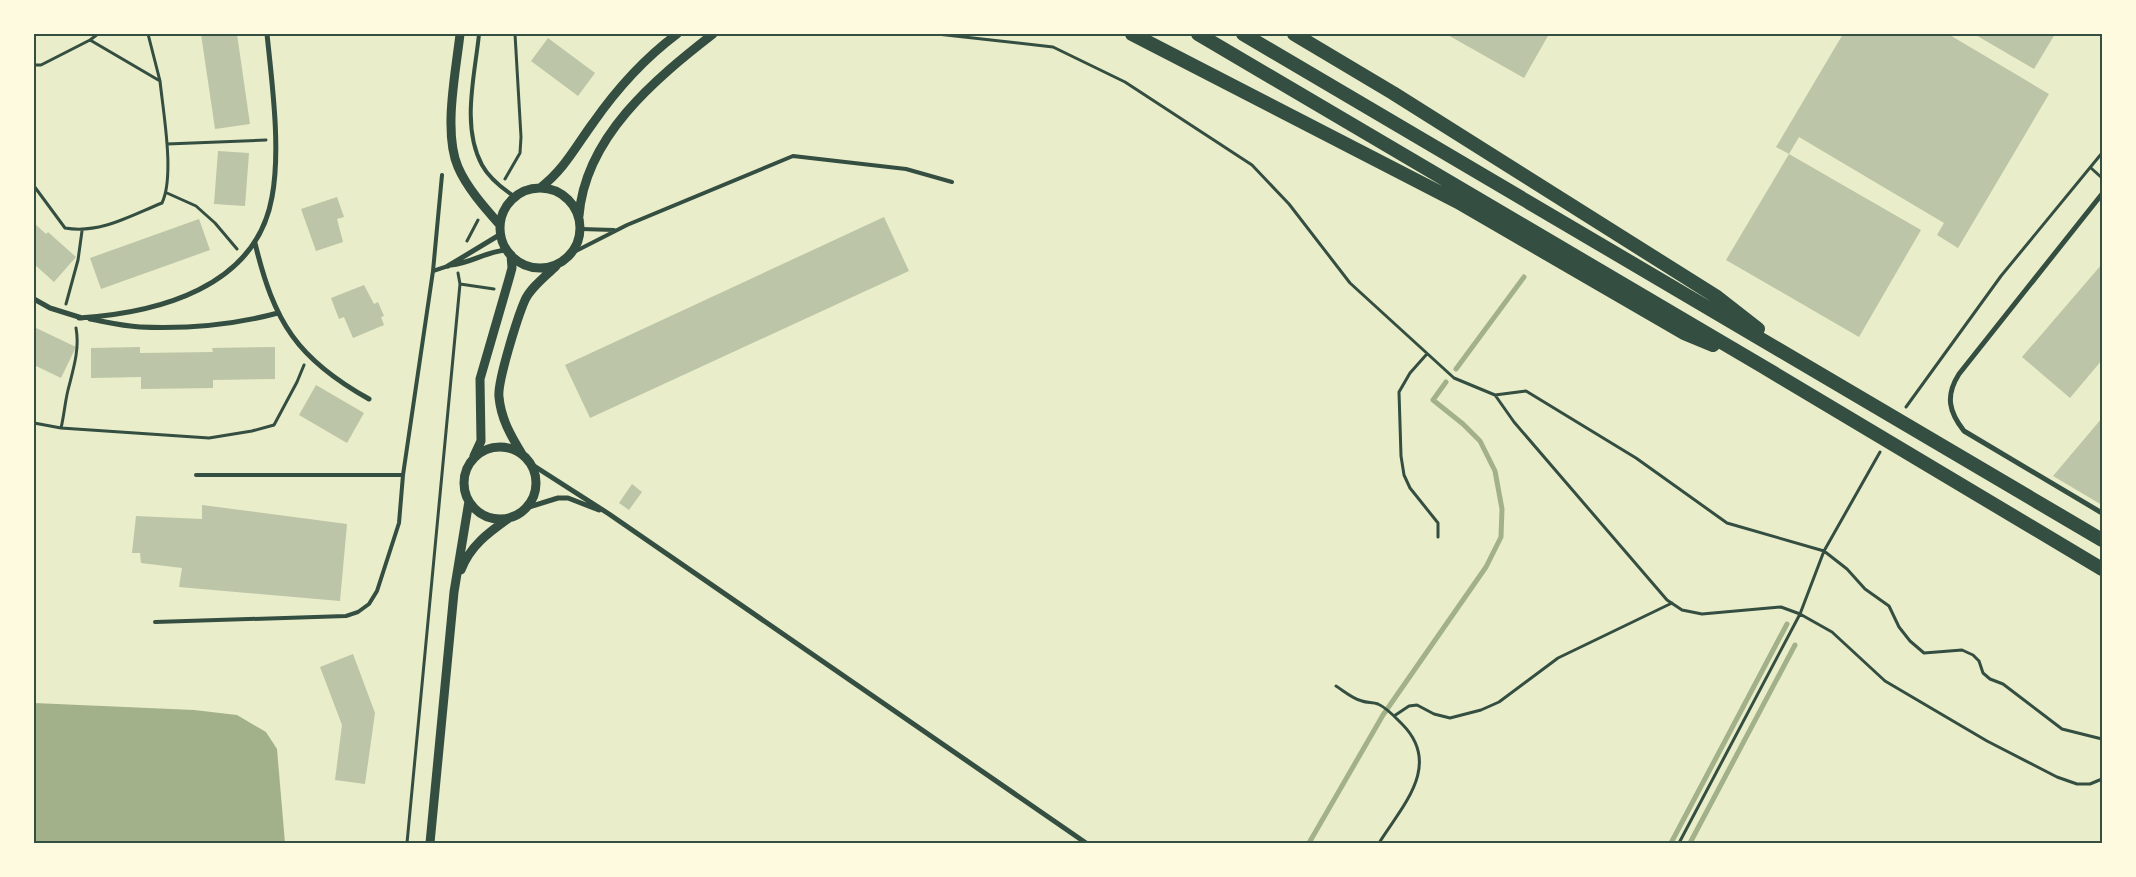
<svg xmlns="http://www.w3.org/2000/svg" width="2136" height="877" viewBox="0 0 2136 877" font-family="'PT Sans',sans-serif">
<rect width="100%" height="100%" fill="#e9edc9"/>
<path fill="#a3b18a" d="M34,703L194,710L237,715L266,732L277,749L285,843H34Z"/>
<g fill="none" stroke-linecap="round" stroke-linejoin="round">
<path stroke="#a3b18a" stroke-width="5" d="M1456,369L1524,277
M1309,843L1383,715L1486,567L1501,537L1502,509L1495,471L1480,441L1463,424L1433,400L1446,382
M1671,843L1787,624
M1690,843L1795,645"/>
</g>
<path fill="#bcc5a7" d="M201,34H237L250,124L215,129Z
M1446,34H1549L1524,78Z
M1843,34H1948L2049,94L1958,248L1937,235L1944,223L1799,137L1789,154L1776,147Z
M1974,34H2055L2034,69Z
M548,38L595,73L578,96L531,61Z
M218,151L249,153L245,206L214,204Z
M1789,154L1921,230L1859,337L1726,260Z
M337,197L344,217L337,219L343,242L316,251L301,209Z
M884,217L909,271L590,418L565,365Z
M199,219L210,250L101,289L90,258Z
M34,223L46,234L48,232L76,257L54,282L34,264Z
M2102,264V360L2070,398L2022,357Z
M364,285L374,304L378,302L384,316L381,317L384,325L353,338L344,317L339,319L331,298Z
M34,327L76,347L61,378L34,365Z
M140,347V353L213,352L212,348L275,347V379L213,380V388L141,389V377L91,378V348Z
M316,385L364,413L347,443L299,415Z
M2102,418V505L2053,476Z
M632,484L642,492L629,510L619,503Z
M202,505L347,524L340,601L179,587L182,568L141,563L140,553H132L136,516L202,519Z
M353,654L375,713L365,784L335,780L342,725L320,667Z"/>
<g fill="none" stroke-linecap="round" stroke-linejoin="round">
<path stroke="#344e41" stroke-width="3" d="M148,34L160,81
M937,34L1053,47L1125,82L1252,165L1289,204L1350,283L1454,378L1495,395L1526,391L1636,458L1727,523L1824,551L1847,569L1865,589L1889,606L1899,627L1910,641L1924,653L1962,650L1973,655L1979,661L1983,673L1990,679L2003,684L2062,729L2102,739
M90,40L98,34
M34,65H41L90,40L160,81C163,111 175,176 162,203C130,216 100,234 65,228L34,186
M167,144L266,140
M2091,168L2102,178
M505,179L520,153L521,137L515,34
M167,193L196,206L215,223L237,249
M467,241L478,220
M460,284L494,289
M66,304L78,260L82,231
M1426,355L1410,373L1399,392L1401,456L1404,475L1410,488L1438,523V537
M1495,395L1514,422L1667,600L1682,610L1702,614L1781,607L1800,614L1832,632L1885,681L1987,741L2057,777L2077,784H2090L2102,779
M1906,407L2001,276L2102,153
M34,423L61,428L209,438L252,431L274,425L297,382L304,365
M61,428C64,416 65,402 68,390C73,370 80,349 76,328
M1336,686C1344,691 1353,699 1362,701C1367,703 1373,702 1378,704C1387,708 1395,717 1402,724C1443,765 1402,806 1379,843
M1394,716L1409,706L1417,705L1434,714L1450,718L1481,710L1499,702L1558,658L1672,603
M407,843L460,284L458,273
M1679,843L1800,614L1824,551L1880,452"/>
<path stroke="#344e41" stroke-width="4" d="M479,34C475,75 461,126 482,165C489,178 503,189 515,197
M581,229L614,230
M572,253L627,225L793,156L906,169L952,182
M433,271L442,175
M196,475H403
M155,622L346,616L358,612L369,604L377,591L399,523L403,475L433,271L448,266"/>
<path stroke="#344e41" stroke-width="5" d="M2102,194L1959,374C1945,396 1949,412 1964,431L2102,513
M255,243C274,322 297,359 369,399
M451,265C471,263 487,251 507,250
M448,266L501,234
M34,299L50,308L82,318
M79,318C157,313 256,288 272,197C281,149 272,83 267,34
M90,319C106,322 123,326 140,327C186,329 233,325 278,313
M531,464L609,514L1086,843
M526,508L558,498H568L599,510"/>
<path stroke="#344e41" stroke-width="9" d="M460,34C456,71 443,132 458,167C467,188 485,208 500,225
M500 228a40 40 0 1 1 80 0a40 40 0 1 1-80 0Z
M540,188C564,170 576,146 593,123C616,90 645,58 677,34
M579,216C585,137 655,79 713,34
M464 483a36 36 0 1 1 72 0a36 36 0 1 1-72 0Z
M522,454C511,436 501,419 499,397C497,382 518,316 525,300C531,287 546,276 556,266
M474,456L481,441L480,379L509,279L512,268L511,255
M461,570C470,546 488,533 509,518
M430,843L454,592L469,501"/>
<path stroke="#344e41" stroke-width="14" d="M1132,34L1458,202L1684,333L1713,345
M1198,34L1762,366L2102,569
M1243,34L2102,540
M1294,34L1393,93L1717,297L1758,329"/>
</g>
<rect width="2136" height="877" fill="none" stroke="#fefae0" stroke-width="70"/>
<rect x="35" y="35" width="2066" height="807" fill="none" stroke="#344e41" stroke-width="2"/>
</svg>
